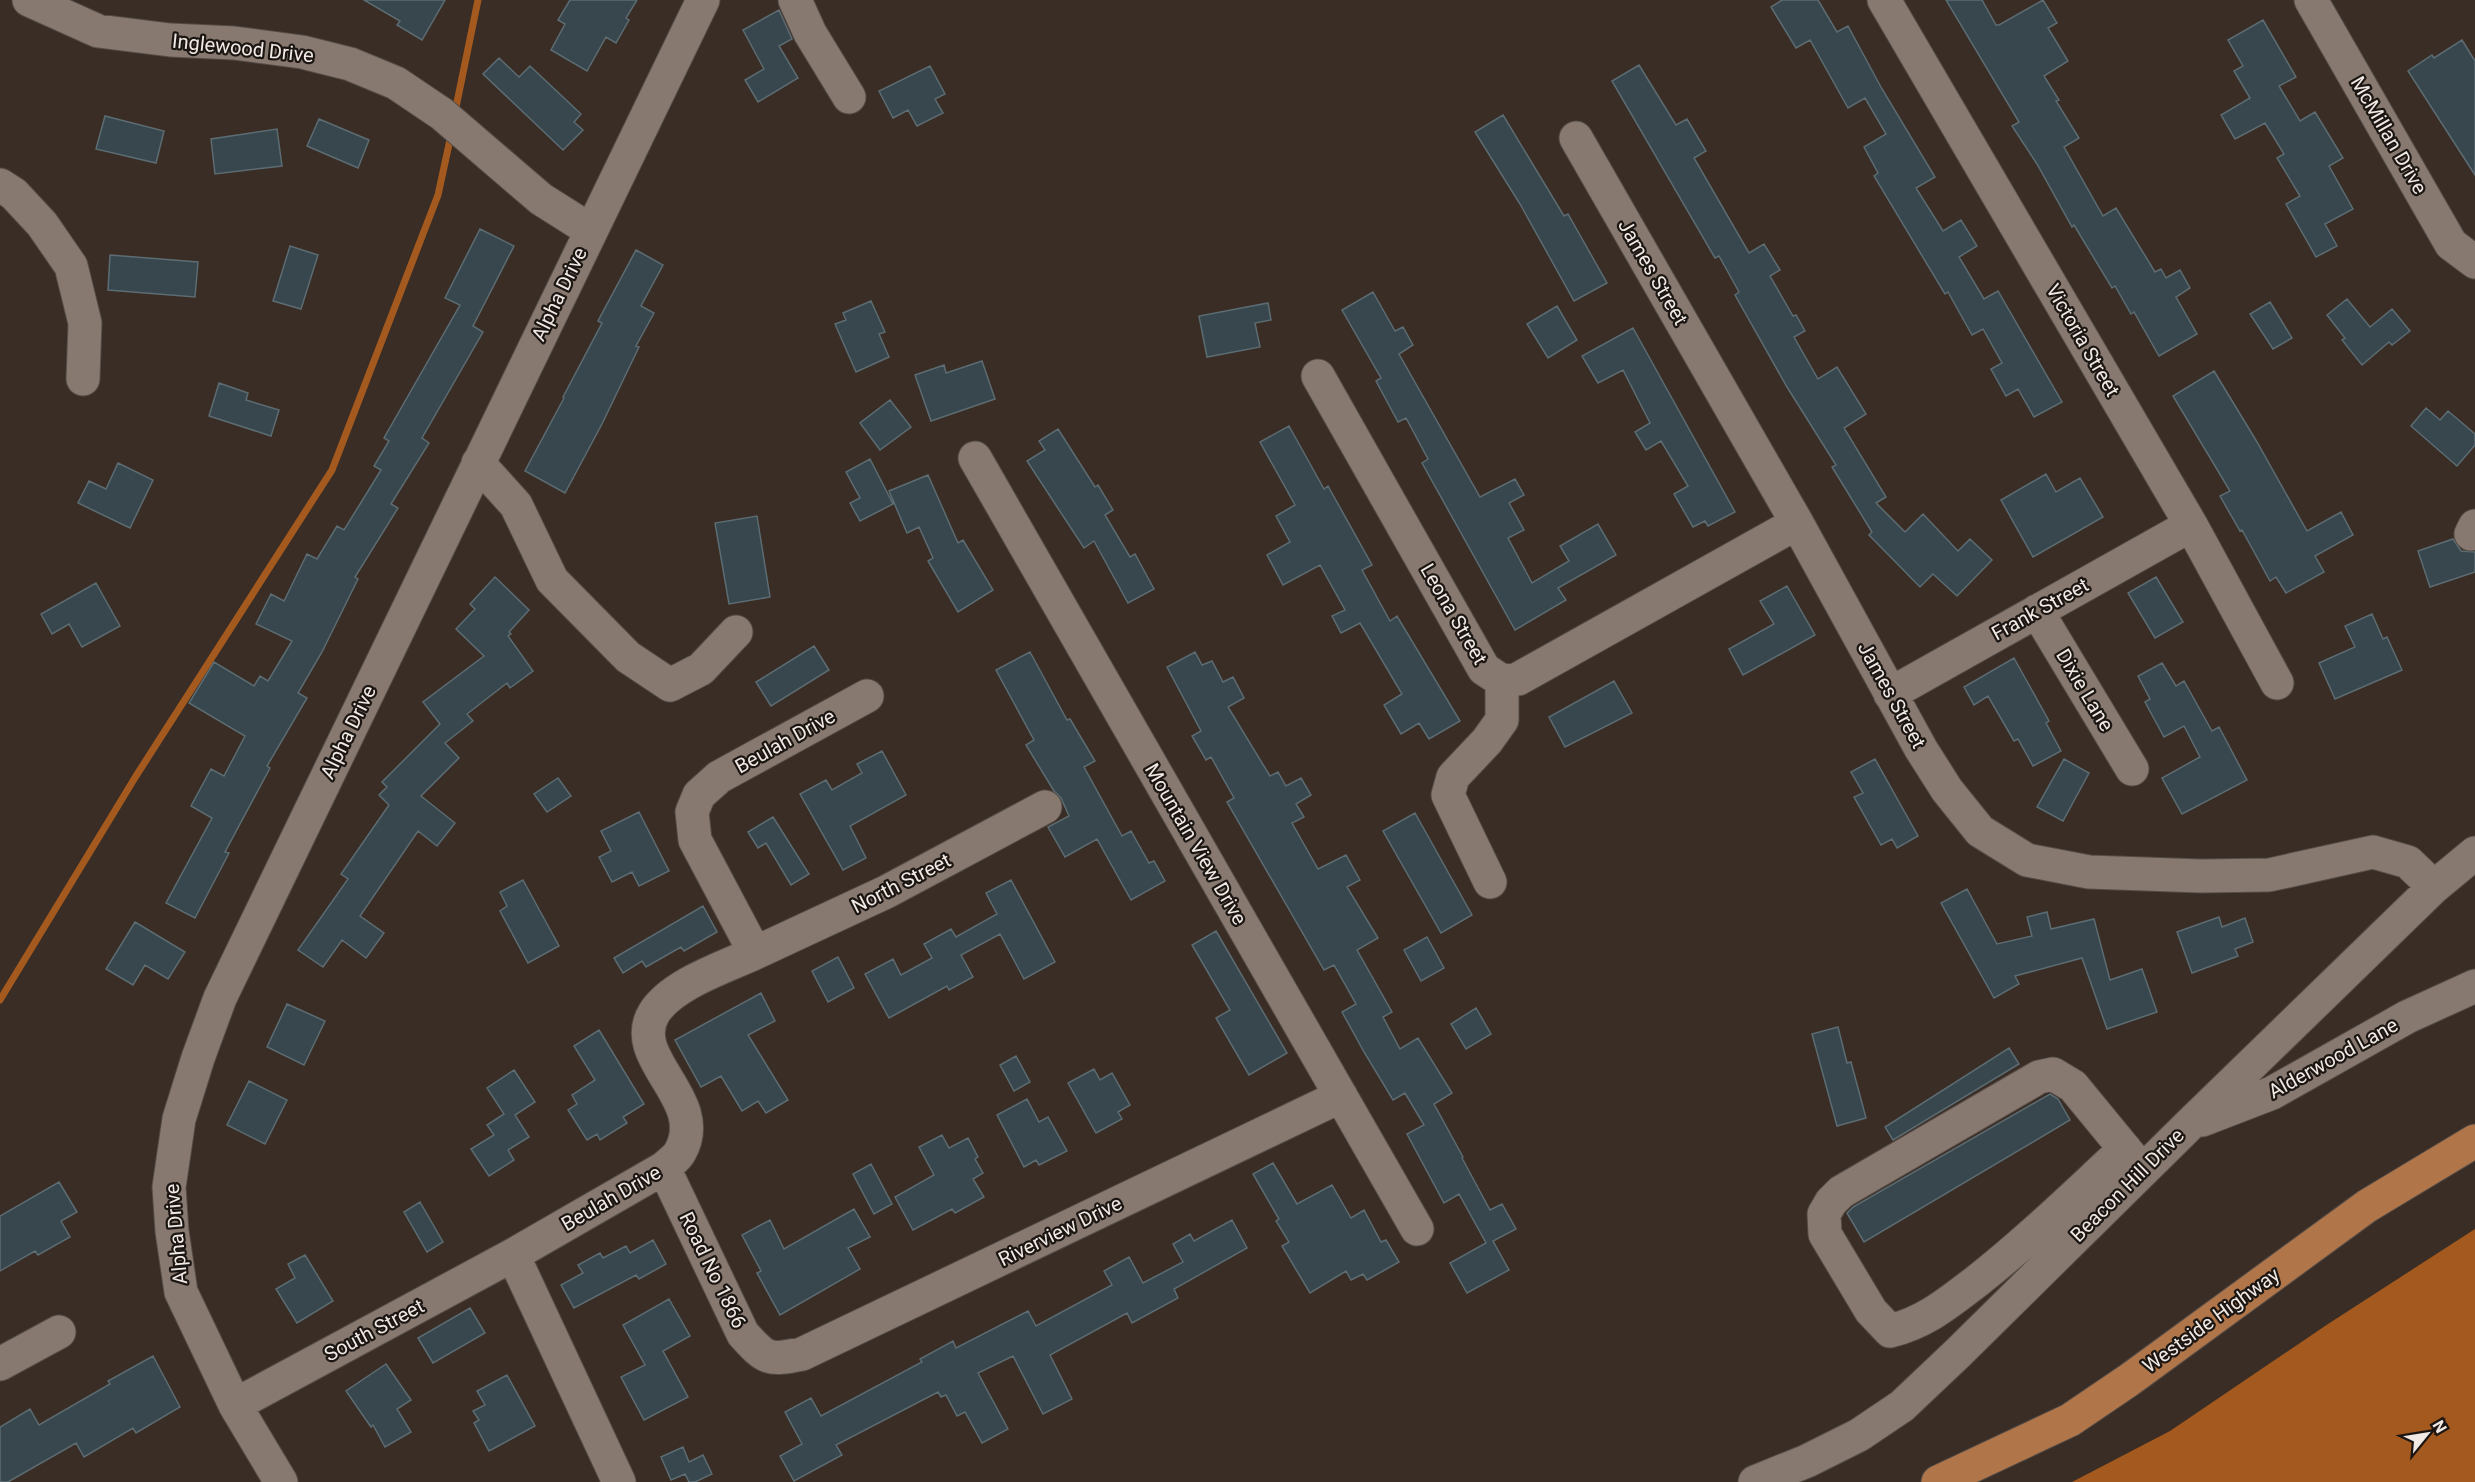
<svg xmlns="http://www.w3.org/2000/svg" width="2475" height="1482" viewBox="0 0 2475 1482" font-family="Roboto,sans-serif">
<rect width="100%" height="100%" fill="#392d25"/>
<path fill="#a4591e" d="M2475,1229V1482H2072L2170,1431L2328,1324Z"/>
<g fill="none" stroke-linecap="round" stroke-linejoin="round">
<path stroke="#a4591e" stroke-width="7" d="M455,112L478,0
M0,1000L136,776L332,470L438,195L451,135"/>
</g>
<path fill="#37474d" stroke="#5c6c72" stroke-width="1.5" d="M364,0H445L422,40L397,25L400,21Z
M570,0H637L626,18L629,20L616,43L606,37L587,71L551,50L565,24L558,20Z
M1782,0H1818L1837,32L1848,26L1882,89L1935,177L1916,188L1943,231L1961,220L1977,246L1959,257L1984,299L1998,291L2062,402L2034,417L2018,389L2006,396L1991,369L2002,363L1983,329L1972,335L1948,292L1945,294L1874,176L1878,173L1864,147L1886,134L1865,98L1848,108L1810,40L1796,48L1771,7Z
M1946,0H1982L1996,25H1999L2043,0L2057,23L2048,28L2068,61L2044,76L2059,100L2056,101L2079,138L2064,147L2103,216L2116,208L2155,272L2161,269L2166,278L2180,270L2190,288L2176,297L2197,334L2159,356L2134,312L2131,314L2115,286L2112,288L2074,225L2072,227L2037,164L2012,126L2019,122Z
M779,10L792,39L779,46L798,78L758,102L745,80L764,69L743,30Z
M2263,20L2296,77L2279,86L2300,121L2315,112L2343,158L2329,166L2353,209L2325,224L2337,246L2316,257L2286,204L2300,196L2277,158L2284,154L2265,123L2235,139L2221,115L2250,98L2234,71L2243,66L2228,40Z
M2462,40L2475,61V175L2408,71L2432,55L2434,58Z
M499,58L519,77L530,66L581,114L574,122L583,130L563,150L483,74Z
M1639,65L1676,125L1687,119L1706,151L1694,158L1749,253L1764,244L1780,270L1770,276L1793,316L1796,315L1805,331L1794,337L1818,379L1837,367L1866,414L1844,428L1886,497L1876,503L1905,532L1923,514L1958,551L1970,539L1992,560L1957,596L1933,574L1920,587L1869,535L1872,532L1832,467L1836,465L1787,387L1735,295L1739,292L1719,256L1715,258L1612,81Z
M930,66L945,94L935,99L943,113L917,126L908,110L893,118L879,91Z
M1503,115L1564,216L1568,214L1607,283L1574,301L1520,204L1475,132Z
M105,116L164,131L156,163L96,149Z
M319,119L369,140L358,168L307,146Z
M277,129L282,166L215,174L211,139Z
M480,229L514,246L473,326L483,332L422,438L429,443L391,504L398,508L355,577L358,579L322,652L298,693L307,698L267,766L270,768L225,852L229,853L195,918L166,903L212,818L191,806L211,769L224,776L245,736L189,703L214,662L254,686L260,676L268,681L292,641L256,624L271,594L284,601L307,554L317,559L337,526L344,530L381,470L374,466L389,441L384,438L460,305L445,298Z
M290,246L318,255L301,309L273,301Z
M636,250L663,265L641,306L654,313L636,346L639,347L602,424L565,493L525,471L564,398L563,397L602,323L598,321Z
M110,255L198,262L195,297L108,290Z
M1373,292L1395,331L1403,327L1413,345L1399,354L1480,497L1515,479L1524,495L1509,503L1524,530L1508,538L1532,583L1569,561L1560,546L1598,524L1616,555L1558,588L1566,600L1515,630L1422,463L1428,459L1406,418L1398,422L1376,381L1381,378L1342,310Z
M2347,299L2370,327L2392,309L2410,331L2392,345L2389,342L2362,365L2342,340L2345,338L2327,315Z
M871,301L885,332L879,334L889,357L856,372L835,324L846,320L843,313Z
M2270,302L2292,338L2273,349L2250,314Z
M1268,303L1271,320L1255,323L1260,347L1207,357L1199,316Z
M1557,306L1577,340L1548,358L1527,324Z
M1633,328L1735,512L1708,526L1705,521L1693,527L1674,494L1688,486L1661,441L1646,450L1635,432L1650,423L1623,370L1598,383L1582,356Z
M982,361L995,399L931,421L915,375L944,365L946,373Z
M2214,371L2257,442L2307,531L2341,512L2353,535L2315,556L2324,572L2286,593L2276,577L2270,581L2242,530L2240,531L2220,496L2230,491L2173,396Z
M219,383L248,393L246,400L279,410L271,436L209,416Z
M890,400L911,427L880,450L860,423Z
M2426,408L2440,420L2448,411L2475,434V445L2457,466L2411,426Z
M1289,426L1324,489L1328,486L1372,565L1362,570L1390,621L1397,616L1460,721L1429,739L1419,723L1401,734L1384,705L1402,694L1360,623L1341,633L1332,616L1345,610L1320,565L1283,585L1267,555L1290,542L1276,516L1295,505L1260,442Z
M1058,429L1095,487L1098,485L1113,510L1105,515L1130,557L1135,554L1154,589L1128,603L1094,541L1084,548L1027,461L1045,450L1039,441Z
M870,459L893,504L860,521L850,503L860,498L846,472Z
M118,463L153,480L130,528L78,503L89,481L106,489Z
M2046,474L2056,492L2080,478L2103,517L2033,557L2001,500Z
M928,475L958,543L963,540L993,590L958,612L928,561L933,558L919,527L907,533L889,491Z
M757,516L770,597L729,604L715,523Z
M2453,539L2461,551L2475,552V572L2430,587L2418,551Z
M495,577L529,610L509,632L511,634L508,636L533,671L510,688L507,683L467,714L473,721L445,743L459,758L421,796L455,823L437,846L418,831L360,916L384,933L366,958L342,940L323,967L298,950L348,879L341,874L389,805L379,795L387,787L382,782L440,724L423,702L484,656L456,629L475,609L470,604Z
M2156,577L2183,622L2155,638L2128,593Z
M96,583L120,626L82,647L69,624L52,634L41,614Z
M1787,586L1815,635L1743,675L1729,649L1774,624L1760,601Z
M2372,614L2383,639L2387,637L2402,670L2335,699L2319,663L2355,647L2345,626Z
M814,646L829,670L771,706L756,682Z
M1030,652L1067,720L1070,719L1095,761L1084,767L1122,836L1131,831L1149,863L1154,861L1165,881L1131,900L1097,839L1065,857L1048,827L1069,816L1061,798L1054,791L1026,745L1034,740L996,670Z
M1195,652L1202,665L1212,661L1223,682L1233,677L1244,698L1228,707L1270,776L1278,772L1286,786L1301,778L1311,795L1296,804L1304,817L1292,823L1318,869L1346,855L1360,880L1347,887L1378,938L1357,950L1392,1012L1383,1017L1400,1049L1418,1038L1452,1093L1434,1104L1463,1157L1462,1158L1490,1210L1502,1204L1516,1229L1493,1241L1509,1270L1467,1293L1450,1263L1486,1243L1459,1194L1444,1203L1407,1134L1424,1125L1405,1093L1393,1100L1364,1052L1342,1012L1356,1004L1334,965L1324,970L1227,802L1234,798L1211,757L1206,760L1192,736L1201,731L1167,667Z
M2014,658L2049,721L2046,723L2061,751L2033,766L2018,739L2014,741L1988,696L1974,705L1964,687Z
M2162,663L2176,686L2184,681L2212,731L2219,727L2247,780L2182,814L2162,778L2200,757L2184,726L2164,737L2145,702L2150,699L2138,676Z
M1614,681L1632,713L1565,747L1549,717Z
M882,751L906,795L850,826L866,858L843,870L800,794L826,780L832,790L862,773L857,764Z
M1875,759L1918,836L1897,848L1892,839L1881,845L1854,797L1863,793L1851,772Z
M2064,759L2089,773L2063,821L2037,807Z
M558,778L571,796L547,812L534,794Z
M639,812L669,871L639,886L632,872L612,882L599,857L611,851L601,831Z
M1415,813L1472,915L1441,933L1383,831Z
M773,817L809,874L791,885L766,843L758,848L748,832Z
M523,880L559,946L528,963L500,911L507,906L500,892Z
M1011,880L1055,962L1024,979L1000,934L961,955L973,977L949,990L947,986L889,1018L865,974L893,959L901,975L932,958L924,944L951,929L956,937L997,914L986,893Z
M1967,889L1997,944L2032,936L2027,917L2047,912L2051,929L2094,919L2110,980L2142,969L2157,1012L2107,1029L2082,958L2015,976L2019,984L1994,998L1941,903Z
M703,906L717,932L684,951L681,947L646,967L642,961L623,973L614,958Z
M2219,917L2222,927L2245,918L2253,942L2235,949L2238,956L2192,973L2177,932Z
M135,922L185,952L168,979L145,965L133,985L106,969Z
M1216,931L1287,1053L1249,1075L1216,1018L1230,1010L1192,945Z
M1427,937L1444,968L1421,981L1404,950Z
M838,957L854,988L828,1002L812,971Z
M761,993L775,1021L748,1035L788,1100L766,1113L758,1101L742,1111L721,1076L701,1087L675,1040Z
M287,1004L325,1021L304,1065L267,1047Z
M1476,1008L1491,1034L1466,1049L1451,1024Z
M1838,1027L1847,1063L1851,1062L1866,1118L1837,1126L1812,1034Z
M599,1030L644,1104L623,1117L627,1123L600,1140L597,1134L587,1140L568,1110L577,1104L572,1095L595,1080L574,1046Z
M2009,1048L2019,1064L1893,1140L1885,1127Z
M1016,1056L1030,1082L1014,1091L1000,1065Z
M1094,1069L1100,1080L1112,1073L1130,1105L1118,1112L1122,1119L1096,1133L1068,1083Z
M514,1070L535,1102L515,1115L529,1137L508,1150L514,1160L489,1176L471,1149L494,1135L487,1125L504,1114L487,1088Z
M249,1081L287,1100L265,1144L227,1125Z
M2050,1094L2058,1099L2070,1120L1864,1242L1847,1213L1853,1207Z
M1027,1099L1039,1122L1048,1117L1067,1151L1039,1165L1036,1160L1024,1167L997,1115Z
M942,1135L949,1148L968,1138L978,1157L975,1159L983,1173L973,1179L984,1197L955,1213L952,1209L913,1230L895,1197L934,1175L919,1147Z
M1273,1163L1297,1204L1332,1185L1351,1218L1364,1210L1381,1242L1386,1240L1399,1262L1367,1280L1363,1274L1351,1280L1346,1271L1310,1293L1282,1246L1289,1242L1276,1221L1279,1219L1253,1174Z
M871,1164L892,1204L874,1214L853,1174Z
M59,1182L77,1212L61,1221L70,1237L38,1255L35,1251L0,1271V1216Z
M420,1202L443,1242L427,1252L404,1212Z
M854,1209L870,1237L848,1248L860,1269L780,1315L757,1273L761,1271L742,1235L770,1220L784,1249Z
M1232,1220L1247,1248L1174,1289L1178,1298L1132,1323L1127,1313L1050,1355L1072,1399L1043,1414L1013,1356L978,1373L1008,1429L982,1443L965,1412L957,1416L946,1395L941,1397L938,1392L836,1445L842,1455L794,1481L780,1456L802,1444L785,1412L811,1398L821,1416L922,1362L920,1359L953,1341L956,1348L1028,1311L1036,1326L1112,1285L1104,1271L1129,1257L1143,1283L1183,1262L1173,1244L1190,1234L1194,1241Z
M653,1240L666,1264L639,1279L636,1275L574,1308L561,1285L583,1273L578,1265L600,1253L603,1258L626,1246L630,1253Z
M305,1255L333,1301L297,1323L276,1289L295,1278L288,1264Z
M669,1299L690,1336L663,1351L688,1397L644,1420L621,1377L645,1365L623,1325Z
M470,1308L485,1333L433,1363L418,1338Z
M153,1356L180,1407L136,1433L133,1428L84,1457L76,1443L8,1482H0V1427L30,1409L39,1425L110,1384L108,1381Z
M386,1364L411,1400L397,1409L411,1432L385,1447L373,1425L371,1427L346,1391Z
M507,1375L535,1426L489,1451L474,1423L479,1420L473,1411L485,1405L477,1391Z
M683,1447L689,1462L703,1455L712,1474L695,1482H689L685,1474L671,1480L661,1457Z"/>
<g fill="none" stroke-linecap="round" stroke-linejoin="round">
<g stroke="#564c46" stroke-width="35">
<path id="minor" d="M29,0L98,31L170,40L234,43L302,52L350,64L396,83L442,114L541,199L590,230
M795,0L810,33L849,97
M1884,0L2191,525L2277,683
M2311,0L2451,244L2475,262
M1576,138L1797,523L1921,749L1947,790L1980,831L2027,860L2089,872L2201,876L2269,875L2373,852L2408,862L2434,887
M0,185L14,194L42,224L71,266L85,323L83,379
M1318,376L1484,669L1502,681L1518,679L1797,523
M975,458L1417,1229
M478,463L516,505L552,580L628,657L670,685L701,669L736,632
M2471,534L2475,526
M2037,611L2132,769
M1890,694L2191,525
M1490,882L1448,795L1453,777L1487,741L1502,720V681
M755,953L886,892L1045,807
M2202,1120L2272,1093L2407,1017L2475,986
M2125,1149C2076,1194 2029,1240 1977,1281C1948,1303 1926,1322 1890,1331L1871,1311L1825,1234L1824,1214L1831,1202L1841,1192L2039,1077L2053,1074L2073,1086L2142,1170
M664,1168L743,1334C766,1359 767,1361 802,1354L1341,1096
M513,1255L619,1482
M0,1364L59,1332
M235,1405L513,1255L664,1168C669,1163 677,1158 680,1152C710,1099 626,1059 654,1013C672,984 725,967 755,953L695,840L692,812L699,795L719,777L867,696
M281,1482L235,1405L181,1292L172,1231L169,1187L179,1119L198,1058L220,998L703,0
M1755,1482L1807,1461L1859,1435L1902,1406L1958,1353L2189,1125L2434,887L2475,853"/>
</g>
<g stroke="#564c46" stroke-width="35">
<path id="major" d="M1938,1482L2070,1420L2129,1380L2367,1206L2475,1141"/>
</g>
<use href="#minor" stroke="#877970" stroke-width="33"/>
<use href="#major" stroke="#b0764a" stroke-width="33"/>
</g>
<g text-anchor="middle" stroke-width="4.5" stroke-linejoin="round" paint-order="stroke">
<g font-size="20" fill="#f1e9e4" stroke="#1c1613">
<text transform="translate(243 48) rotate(6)" y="7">Inglewood Drive</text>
<text transform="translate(2389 135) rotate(60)" y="7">McMillan Drive</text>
<text transform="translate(1653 272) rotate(60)" y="7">James Street</text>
<text transform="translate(559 294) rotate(-64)" y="7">Alpha Drive</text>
<text transform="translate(2083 340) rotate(60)" y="7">Victoria Street</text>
<text transform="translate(2040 609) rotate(-29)" y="7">Frank Street</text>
<text transform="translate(1454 614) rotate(60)" y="7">Leona Street</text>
<text transform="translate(2085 690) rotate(59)" y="7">Dixie Lane</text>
<text transform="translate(1892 695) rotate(61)" y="7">James Street</text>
<text transform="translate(348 732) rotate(-64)" y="7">Alpha Drive</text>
<text transform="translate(785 741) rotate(-29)" y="7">Beulah Drive</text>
<text transform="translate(1196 844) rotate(60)" y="7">Mountain View Drive</text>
<text transform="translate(901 883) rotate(-27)" y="7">North Street</text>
<text transform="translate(2333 1058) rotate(-29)" y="7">Alderwood Lane</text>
<text transform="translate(2127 1185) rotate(-45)" y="7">Beacon Hill Drive</text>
<text transform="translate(611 1198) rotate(-30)" y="7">Beulah Drive</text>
<text transform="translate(1060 1231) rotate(-26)" y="7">Riverview Drive</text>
<text transform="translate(176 1234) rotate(-95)" y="7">Alpha Drive</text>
<text transform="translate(713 1270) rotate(64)" y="7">Road No 1866</text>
<text transform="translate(2211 1320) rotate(-36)" y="7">Westside Highway</text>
<text transform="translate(374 1330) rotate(-28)" y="7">South Street</text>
</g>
</g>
<g transform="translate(2427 1434) rotate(60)" stroke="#1c1613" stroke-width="4.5" paint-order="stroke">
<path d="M0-4.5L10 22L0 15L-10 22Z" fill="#f1e9e4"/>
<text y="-9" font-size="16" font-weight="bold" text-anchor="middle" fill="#f1e9e4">N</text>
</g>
</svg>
